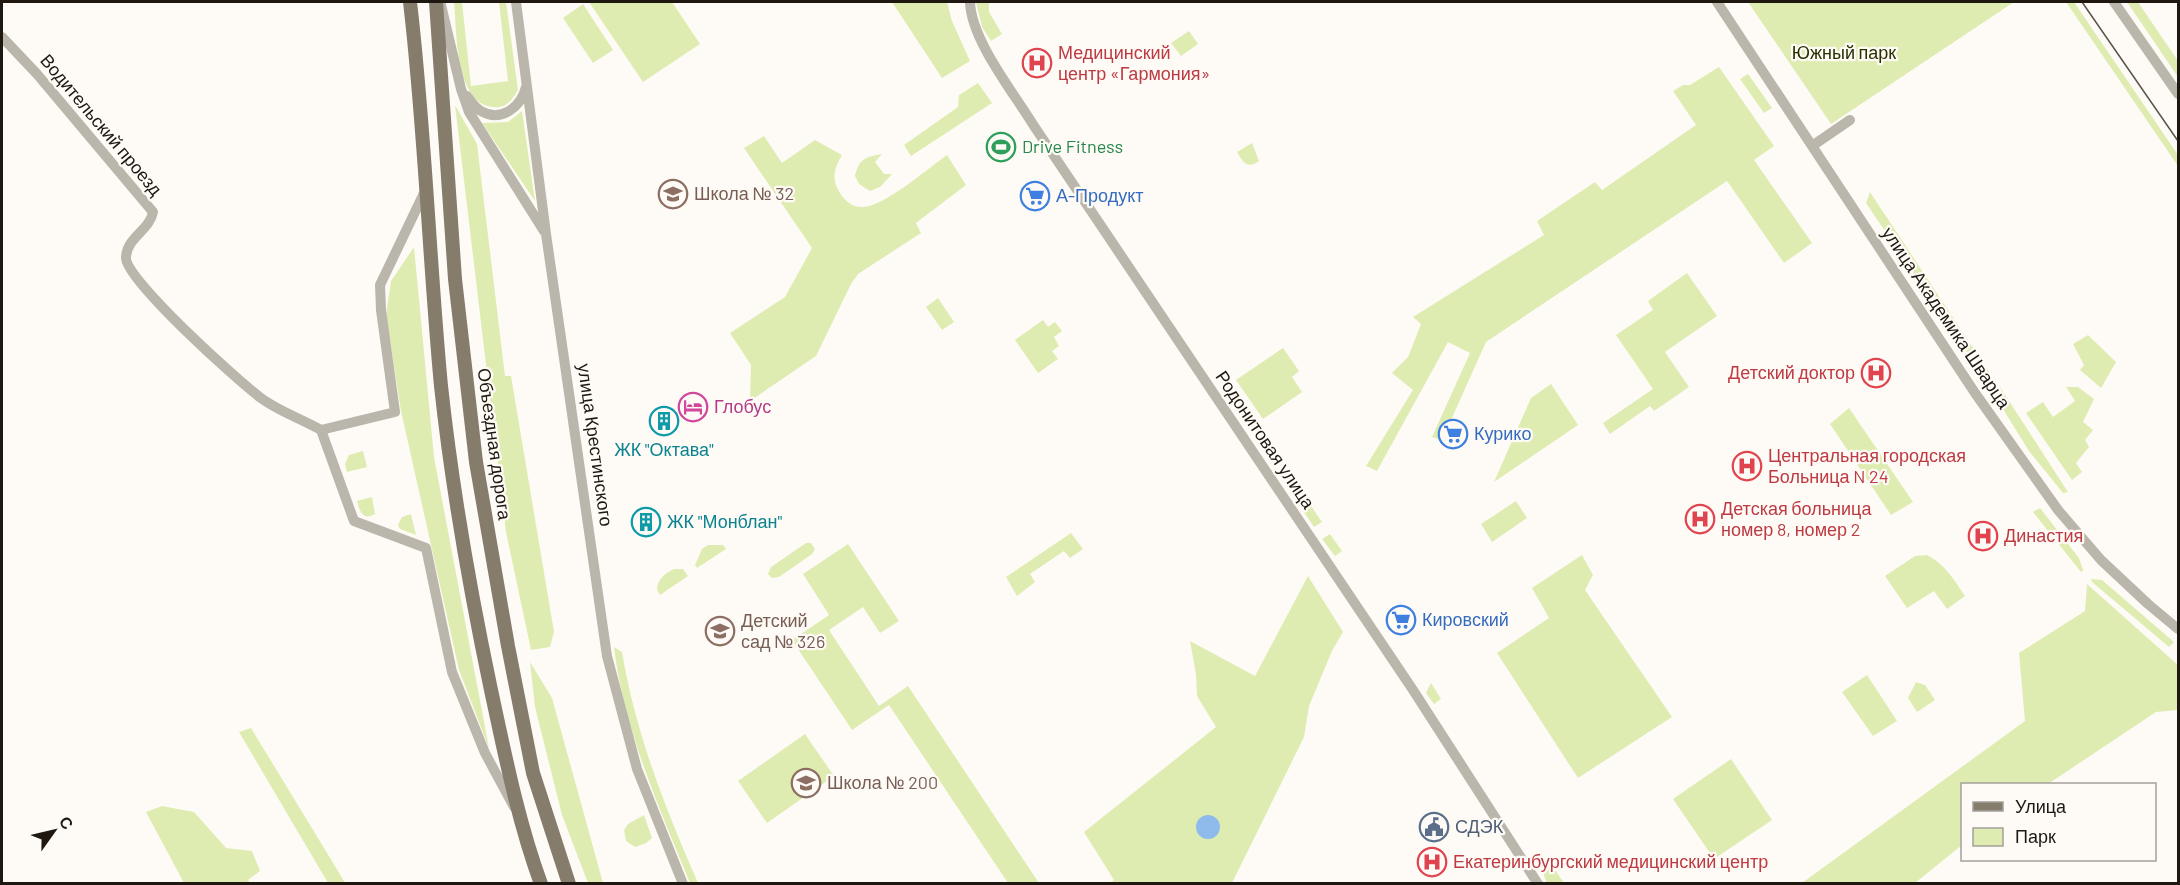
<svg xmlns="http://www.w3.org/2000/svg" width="2180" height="885" viewBox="0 0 2180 885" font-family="Barlow,sans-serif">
<rect width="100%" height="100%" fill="#fefbf7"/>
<path fill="#dfecb1" d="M454,2H462L471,86L508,81L499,2H506L518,90C512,100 506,109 493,107C454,103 457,30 454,2Z
M589,2H672L700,44L643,82Z
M892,2H947L952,21L970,61L942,78Z
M976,2H989V12L1002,34L991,41L982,27Z
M1748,2H2014L1831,124Z
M2066,2H2074L2178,155V166Z
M2127,2H2138L2178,61V77Z
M583,4L613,50L593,63L563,18Z
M1189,31L1198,44L1181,56L1171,43Z
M1719,67L1774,146L1754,160L1812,243L1784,263L1727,181L1486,342L1442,440L1432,437L1470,353L1448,342L1377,471L1366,466L1413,390L1392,373L1408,357L1421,324L1413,317L1544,235L1537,221L1595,182L1602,190L1696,125L1673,91L1683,85H1690Z
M1748,74L1772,108L1764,113L1740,79Z
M978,83L992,103L911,156L904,145L958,107L959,95Z
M455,105L477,144L505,376H511L554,632L550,647L531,650L506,532Z
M522,111L535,201L482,123L508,122Z
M764,136L782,163L815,140L842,155C834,169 831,179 840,193C845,201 853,208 863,207C885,206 927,169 947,155L966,185L916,223L921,233L858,274L851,284L816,356L750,401L751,365L730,333L785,297L812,248L744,148Z
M1252,143L1259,161C1248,169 1243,163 1237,152Z
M882,154L875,162L884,174H892L880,187L870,191L859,184L855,176C859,159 865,157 882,154Z
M1870,192L1991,375L1981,373L1866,203Z
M414,247L434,457L489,748L459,670L401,411L386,315L391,281Z
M1687,273L1717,316L1665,352L1689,387L1654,411L1650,406L1610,434L1603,423L1653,389L1616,335L1653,310L1648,301Z
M938,298L954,322L942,330L926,307Z
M1043,320L1048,327L1055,322L1062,331L1054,337L1059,346L1052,351L1058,359L1038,373L1015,340Z
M2088,335L2116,362L2101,388L2080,370L2084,365L2073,344Z
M1283,348L1299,371L1292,377L1302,392L1263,419L1236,380Z
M1551,384L1578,425L1494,482L1531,398Z
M2000,387L2068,492L2063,493L2029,451L1996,398V390Z
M2066,387H2078L2094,399L2083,422L2093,430L2085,440L2089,447L2076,463L2082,472L2072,480L2026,413L2043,402L2053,417L2075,401Z
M1849,408L1913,502L1891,515L1830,424Z
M363,451L367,467L347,472L345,464L349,455Z
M372,497L375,514C363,521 360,512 357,501Z
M1307,500L1322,522L1314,527L1299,505Z
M1516,501L1527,518L1492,542L1481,524Z
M2040,508L2079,558L2083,570L2081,572L2033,512Z
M411,514L416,535L400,529L398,525L402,517Z
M1071,533L1083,549L1070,558L1064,551L1030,574L1035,582L1017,596L1006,577Z
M1330,534L1342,551L1335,556L1322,539Z
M806,543H811L815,549L812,554L779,577L772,578L768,574L771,567Z
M848,544L899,621L880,633L863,607L829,630L879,706L908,686L1039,883H1008L889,705L852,730L792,640L829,615L803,574Z
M708,545H723L726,549L697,568L695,565L702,549Z
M1582,555L1593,575L1585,590L1672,717L1578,778L1497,653L1549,618L1532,588Z
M1927,555C1945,564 1954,580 1965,596L1947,609L1934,591L1907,608L1885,576L1915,556Z
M674,569H683L688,576L660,595L657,590C657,580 665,573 674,569Z
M1308,576L1343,632L1332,651L1309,706L1304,737L1232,883H1110L1114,880L1084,832L1216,727L1197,696L1196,674L1190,641L1255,676Z
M2091,579L2102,580L2174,642L2169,647L2092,582Z
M2087,584L2178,665V710L2156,712L2048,784H1962V845L1915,883H1802L2025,721L2019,653L2085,611Z
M614,647L622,652C636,735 665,807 698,883H690C659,807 624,730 614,647Z
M530,662L552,698L603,883H588L562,815L535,707Z
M1867,675L1897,721L1873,736L1842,692Z
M1916,682L1925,685L1935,700L1917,712L1908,698Z
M1431,683L1441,699L1434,704L1426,693Z
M251,728L338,871L345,883H328L239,732Z
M805,734L834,776L767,823L738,781Z
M1731,759L1772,820L1714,859L1673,799Z
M162,806L194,812L226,848L252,851L260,871L248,880L250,883H184L146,812Z
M644,815L652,838L646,843L635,847L626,841L624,830L628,824Z
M1549,861L1564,883H1547C1543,874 1541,869 1549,861Z"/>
<path fill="#8ebbec" d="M1196 827a12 12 0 1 1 24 0a12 12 0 1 1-24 0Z"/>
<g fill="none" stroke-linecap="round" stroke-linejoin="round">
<path stroke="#bbb6ac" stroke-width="10" d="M516,2L546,234L607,656L637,769L683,884
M970,2C971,40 1014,93 1034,126L1413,690L1538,884
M1717,2L1975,393L2058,510L2101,560L2148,604L2178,629
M2114,2L2178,94
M441,5L461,89L469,112L544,231
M2,37L37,74L153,212C150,230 126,238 126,258C126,280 238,381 261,398C278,411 302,419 321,430
M467,96C471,101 475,108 481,111C501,123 521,107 526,87
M1812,146L1850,120
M426,189L380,285L381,310L395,412L321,430L354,521L426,548L452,672L485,753L514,807"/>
<path stroke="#857c6b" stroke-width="14" d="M410,2C425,129 429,258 441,386C452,488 470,590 491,690C505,755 518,821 541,884
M436,2L455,279L476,462L508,646L533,773L569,884"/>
<path stroke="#5a544e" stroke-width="1.5" d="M2082,2L2178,141"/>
</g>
<defs>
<g id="hospital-ring" transform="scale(1.5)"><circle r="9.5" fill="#fefbf7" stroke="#e0444e" stroke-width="1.5"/><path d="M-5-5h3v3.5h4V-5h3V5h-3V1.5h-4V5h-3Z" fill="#e0444e"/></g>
<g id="stadium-ring" transform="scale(1.5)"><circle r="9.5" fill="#fefbf7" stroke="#2e9e5b" stroke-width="1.5"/><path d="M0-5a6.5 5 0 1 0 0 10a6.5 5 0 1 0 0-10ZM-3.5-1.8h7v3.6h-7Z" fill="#2e9e5b"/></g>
<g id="school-ring" transform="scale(1.5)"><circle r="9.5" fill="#fefbf7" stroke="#8d6e63" stroke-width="1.5"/><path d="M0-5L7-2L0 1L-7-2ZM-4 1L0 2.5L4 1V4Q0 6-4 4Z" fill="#8d6e63"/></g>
<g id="supermarket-ring" transform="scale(1.5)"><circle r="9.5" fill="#fefbf7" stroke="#3f7fe0" stroke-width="1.5"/><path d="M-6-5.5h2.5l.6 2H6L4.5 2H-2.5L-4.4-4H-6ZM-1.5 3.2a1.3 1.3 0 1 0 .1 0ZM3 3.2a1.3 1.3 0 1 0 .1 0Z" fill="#3f7fe0"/></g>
<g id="hotel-ring" transform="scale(1.5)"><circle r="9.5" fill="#fefbf7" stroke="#d1479c" stroke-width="1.5"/><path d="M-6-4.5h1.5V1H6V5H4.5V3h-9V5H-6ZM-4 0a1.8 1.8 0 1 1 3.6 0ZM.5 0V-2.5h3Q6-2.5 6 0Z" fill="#d1479c"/></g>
<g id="building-ring" transform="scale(1.5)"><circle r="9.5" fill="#fefbf7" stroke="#0f9aa8" stroke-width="1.5"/><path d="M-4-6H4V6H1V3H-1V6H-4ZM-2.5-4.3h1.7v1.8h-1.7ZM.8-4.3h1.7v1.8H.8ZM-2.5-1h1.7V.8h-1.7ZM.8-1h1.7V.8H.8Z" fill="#0f9aa8"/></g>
<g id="civic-ring" transform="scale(1.5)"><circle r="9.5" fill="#fefbf7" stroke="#5c6f8a" stroke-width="1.5"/><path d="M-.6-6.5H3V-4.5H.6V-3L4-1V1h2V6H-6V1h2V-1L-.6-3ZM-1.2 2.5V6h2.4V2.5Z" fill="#5c6f8a"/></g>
</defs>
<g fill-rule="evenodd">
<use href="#hospital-ring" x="1037" y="63"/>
<use href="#stadium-ring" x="1001" y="147"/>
<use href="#school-ring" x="673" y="194"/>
<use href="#supermarket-ring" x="1035" y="196"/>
<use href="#hospital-ring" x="1876" y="373"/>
<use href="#hotel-ring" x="693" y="407"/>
<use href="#building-ring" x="664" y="421"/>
<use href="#supermarket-ring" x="1453" y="434"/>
<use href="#hospital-ring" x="1747" y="466"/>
<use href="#hospital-ring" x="1700" y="519"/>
<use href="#building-ring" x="646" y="522"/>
<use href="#hospital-ring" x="1983" y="536"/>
<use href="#supermarket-ring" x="1401" y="620"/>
<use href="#school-ring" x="720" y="631"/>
<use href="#school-ring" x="806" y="783"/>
<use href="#civic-ring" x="1434" y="827"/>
<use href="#hospital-ring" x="1432" y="862"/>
</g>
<g text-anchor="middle" stroke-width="4.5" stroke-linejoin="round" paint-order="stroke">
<g font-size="18" fill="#be3a42" stroke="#fefbf7" text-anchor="start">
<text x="1058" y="59">Медицинский<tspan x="1058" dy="21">центр «Гармония»</tspan></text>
<text x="1855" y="379" text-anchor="end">Детский доктор</text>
<text x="1768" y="462">Центральная городская<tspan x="1768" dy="21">Больница N 24</tspan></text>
<text x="1721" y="515">Детская больница<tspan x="1721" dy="21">номер 8, номер 2</tspan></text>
<text x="2004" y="542">Династия</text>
<text x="1453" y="868">Екатеринбургский медицинский центр</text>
</g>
<g font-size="18" fill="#2a3100" stroke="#fefbf7">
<text x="1844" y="59">Южный парк</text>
</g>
<g font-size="18" fill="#1e1811" stroke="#fefbf7">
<text transform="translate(101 125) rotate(50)" y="6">Водительский проезд</text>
<text transform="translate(1946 318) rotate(56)" y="6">улица Академика Шварца</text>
<text transform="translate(1265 440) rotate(56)" y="6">Родонитовая улица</text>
<text transform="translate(494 444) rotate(82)" y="6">Объездная дорога</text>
<text transform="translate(595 445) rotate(82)" y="6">улица Крестинского</text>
</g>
<g font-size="18" fill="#27864d" stroke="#fefbf7" text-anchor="start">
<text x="1022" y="153">Drive Fitness</text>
</g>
<g font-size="18" fill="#785e54" stroke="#fefbf7" text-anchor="start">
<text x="694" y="200">Школа № 32</text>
<text x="741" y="627">Детский<tspan x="741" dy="21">сад № 326</tspan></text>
<text x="827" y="789">Школа № 200</text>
</g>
<g font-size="18" fill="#366cbe" stroke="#fefbf7" text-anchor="start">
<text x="1056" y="202">А-Продукт</text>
<text x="1474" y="440">Курико</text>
<text x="1422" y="626">Кировский</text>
</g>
<g font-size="18" fill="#b23c85" stroke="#fefbf7" text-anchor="start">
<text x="714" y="413">Глобус</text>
</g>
<g font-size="18" fill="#0d838f" stroke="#fefbf7">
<text x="664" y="456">ЖК "Октава"</text>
<text x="667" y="528" text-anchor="start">ЖК "Монблан"</text>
</g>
<g font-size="18" fill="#4e5e75" stroke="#fefbf7" text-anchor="start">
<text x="1455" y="833">СДЭК</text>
</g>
</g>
<rect width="2180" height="885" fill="none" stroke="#1e1811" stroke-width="6"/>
<rect x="1961" y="783" width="195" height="78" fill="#fefbf7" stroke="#a4a09b" stroke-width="1.5"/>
<rect x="1973" y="802" width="30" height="9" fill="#857c6b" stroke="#a4a09b" stroke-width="1.5"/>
<text x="2015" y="813" font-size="18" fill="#1e1811">Улица</text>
<rect x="1973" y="828" width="30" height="18" fill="#dfecb1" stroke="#a4a09b" stroke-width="1.5"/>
<text x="2015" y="843" font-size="18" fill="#1e1811">Парк</text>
<g transform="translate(54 831) rotate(56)" stroke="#fefbf7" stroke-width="4.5" paint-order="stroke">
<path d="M0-4.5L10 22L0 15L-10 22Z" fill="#1e1811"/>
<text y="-9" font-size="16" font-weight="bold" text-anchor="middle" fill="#1e1811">С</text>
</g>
</svg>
